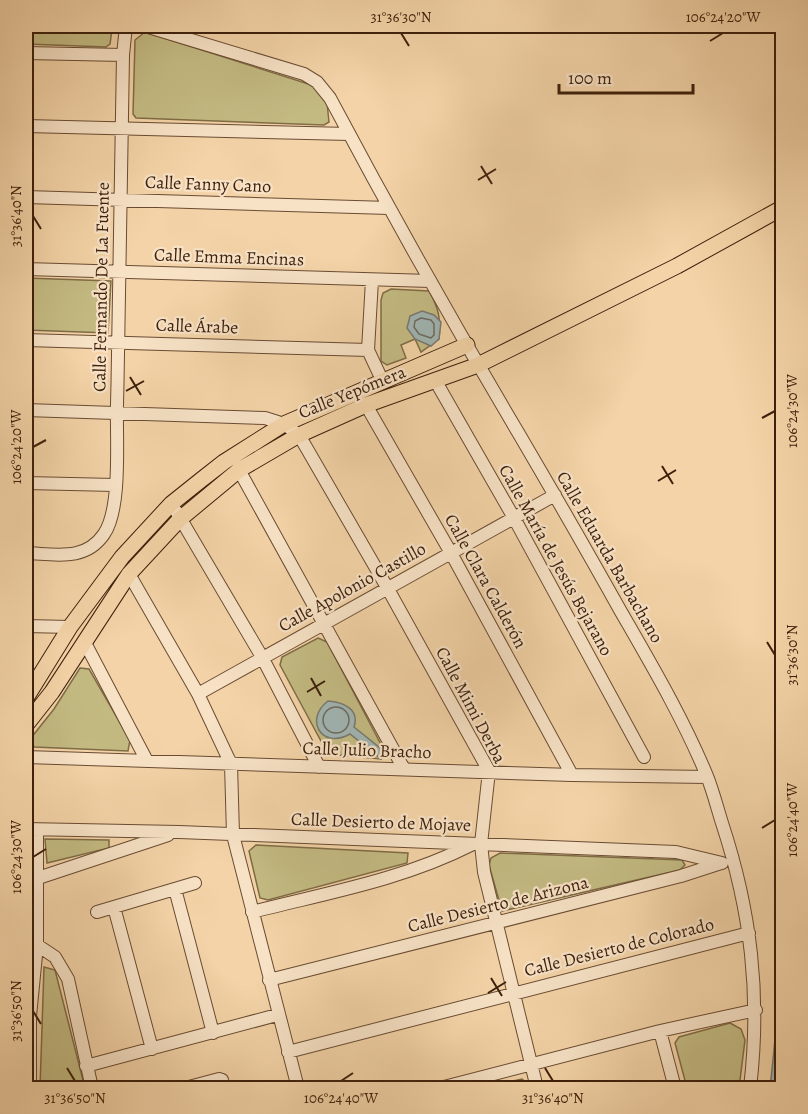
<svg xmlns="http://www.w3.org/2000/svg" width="808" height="1114" viewBox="0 0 808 1114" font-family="Alegreya,serif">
<rect width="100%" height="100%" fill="#f3d3a7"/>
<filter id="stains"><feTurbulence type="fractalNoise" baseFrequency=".00333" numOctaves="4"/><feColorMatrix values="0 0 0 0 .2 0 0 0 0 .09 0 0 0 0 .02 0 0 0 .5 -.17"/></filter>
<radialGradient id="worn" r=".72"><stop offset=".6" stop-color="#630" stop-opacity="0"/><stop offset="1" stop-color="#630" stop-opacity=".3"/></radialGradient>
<path fill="#c3ba82" stroke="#806c46" stroke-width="1.5" d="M26,26H109L112,29L110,44L106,47L26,44Z
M145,32L321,88L326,93L329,122L324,125L136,118L133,114L135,40Z
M26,278L111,281L108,333L26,330Z
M391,289L429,291C439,308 441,320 439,339L421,352L415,339L401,345L406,358L387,365L381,361V300L383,293Z
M318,638L327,642L385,752L381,759L328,754L280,665L282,657Z
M80,668L89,669L130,740L128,751L34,747L31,738L54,709Z
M45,839L109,840V848L47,863Z
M256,845L408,853L407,863L268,900L260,898L249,851Z
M500,853L682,860L685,865L680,870L502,911L489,865L491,858Z
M44,967L55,970L85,1088H40Z
M730,1023L741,1029L745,1040L739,1088H687L675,1043L679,1037Z
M522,1079L528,1084L530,1088H481Z"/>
<path fill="#a0b5b3" stroke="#787970" stroke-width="1.5" d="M422,311L434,315L441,322L439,339L431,346L415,339L407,328L410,316Z
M328,701C343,702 360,709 354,727L385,752L381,759L350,734C321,750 304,719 328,701Z
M782,932V1088H770C773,1059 777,1030 777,999C778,977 774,956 779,934Z"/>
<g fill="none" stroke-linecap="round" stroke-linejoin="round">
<path stroke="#6e6a5f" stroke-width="1.5" d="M421,318L431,320L434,324V335L431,338L419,334L414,327L415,321Z
M323 720a13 13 0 1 1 26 0a13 13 0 1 1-26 0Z
M776,1088L782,1051V1027"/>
<g stroke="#6a4c32" stroke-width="14">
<path id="minor" d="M145,26L304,74L317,82L330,98C390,211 453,323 519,434C553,492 587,551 620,610C651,664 683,718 707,776C713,791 717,807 722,823C751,911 761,996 750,1088
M26,53L123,55
M26,126L349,134
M26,197L389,208
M26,269L430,281
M372,280L368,350L383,382
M26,340L368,350
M435,380L514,518L644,757
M366,405L451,553L572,775
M26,410L265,418L284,424L299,435L388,589L489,771L481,844L484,872L537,1088
M239,470L404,769
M26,483L115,485
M176,511L262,657L319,767
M26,553C55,554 85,562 104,534C122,508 116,437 117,404C120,288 120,172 123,55L126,26
M129,574L198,694L231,764L233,835L298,1088
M26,626L70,627
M84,641L147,761
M198,694L555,495
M26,757L572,775L707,777
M26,829L179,832L676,852L722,863
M38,878L168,835
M175,889L213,1033
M114,907L152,1049
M97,912L195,883
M252,912C326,893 402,880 471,845
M37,945L55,957L68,979L92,1088
M269,980L681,876L721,863
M660,1031L675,1088
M288,1052L749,933
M86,1066L277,1015
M30,1088V1016L37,945V830
M185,1088L219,1079L222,1080L224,1088
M440,1088L660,1031L756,1010"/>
</g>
<g stroke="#3d1f0b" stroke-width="17">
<path id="major" d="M26,698L70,627L122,557L171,504L201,480L224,462L284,424L467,345
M26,725L52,692L129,574L180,519L239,470L299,435L366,405L478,365L677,266L782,208"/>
</g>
<use href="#minor" stroke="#f7e2c6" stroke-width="12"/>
<use href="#major" stroke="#f3d3a7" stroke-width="15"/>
</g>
<path fill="none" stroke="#3d1f0b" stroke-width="2" d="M401,33L409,46M710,41L723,33M481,166L492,184M478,180L496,169M33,216L41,229M130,377L141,395M126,391L144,381M762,418L775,411M33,447L46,440M662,466L673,484M658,481L676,470M767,642L775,655M311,678L321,696M307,692L325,681M762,828L775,820M33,857L46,849M491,978L502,996M488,993L506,982M33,1011L41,1024M67,1068L75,1081M545,1068L553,1081M341,1081L353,1073"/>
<g text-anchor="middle" stroke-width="4.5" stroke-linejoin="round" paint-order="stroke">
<g font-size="18" fill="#3d1f0b" stroke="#f7e2c6">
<text transform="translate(208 184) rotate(2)" y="6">Calle Fanny Cano</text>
<text transform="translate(229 257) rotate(2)" y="6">Calle Emma Encinas</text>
<text transform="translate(101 287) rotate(-89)" y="6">Calle Fernando De La Fuente</text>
<text transform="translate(197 326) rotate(2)" y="6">Calle Árabe</text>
<text transform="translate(352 392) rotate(-22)" y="6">Calle Yepómera</text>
<text transform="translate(610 557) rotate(60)" y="6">Calle Eduarda Barbachano</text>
<text transform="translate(556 560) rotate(61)" y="6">Calle María de Jesús Bejarano</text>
<text transform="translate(486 581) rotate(61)" y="6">Calle Clara Calderón</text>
<text transform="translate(352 587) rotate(-29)" y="6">Calle Apolonio Castillo</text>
<text transform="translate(471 705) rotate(62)" y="6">Calle Mimi Derba</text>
<text transform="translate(367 750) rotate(2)" y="6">Calle Julio Bracho</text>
<text transform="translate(381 822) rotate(2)" y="6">Calle Desierto de Mojave</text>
<text transform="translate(498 904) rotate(-14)" y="6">Calle Desierto de Arizona</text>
<text transform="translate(619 947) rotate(-14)" y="6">Calle Desierto de Colorado</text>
</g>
</g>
<rect width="808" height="1114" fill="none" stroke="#f3d3a7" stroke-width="66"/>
<path d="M559 84v9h134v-9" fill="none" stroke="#3d1f0b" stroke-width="3"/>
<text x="568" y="84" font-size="18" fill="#3d1f0b" stroke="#f7e2c6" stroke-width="4.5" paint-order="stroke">100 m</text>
<rect x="33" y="33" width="742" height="1048" fill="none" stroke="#3d1f0b" stroke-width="2"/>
<g font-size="15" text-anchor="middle" fill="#3d1f0b">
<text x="401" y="22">31°36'30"N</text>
<text x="723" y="22">106°24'20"W</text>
<text transform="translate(16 216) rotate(-90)" y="5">31°36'40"N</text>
<text transform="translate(792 411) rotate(-90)" y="5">106°24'30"W</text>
<text transform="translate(16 447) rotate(-90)" y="5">106°24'20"W</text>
<text transform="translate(792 655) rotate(-90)" y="5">31°36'30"N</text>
<text transform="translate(792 820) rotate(-90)" y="5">106°24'40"W</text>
<text transform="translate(16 857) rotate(-90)" y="5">106°24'30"W</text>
<text transform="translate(16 1011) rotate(-90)" y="5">31°36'50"N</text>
<text x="75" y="1103">31°36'50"N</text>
<text x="341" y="1103">106°24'40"W</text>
<text x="553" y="1103">31°36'40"N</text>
</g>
<rect width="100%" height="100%" filter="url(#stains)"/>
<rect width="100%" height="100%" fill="url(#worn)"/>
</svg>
